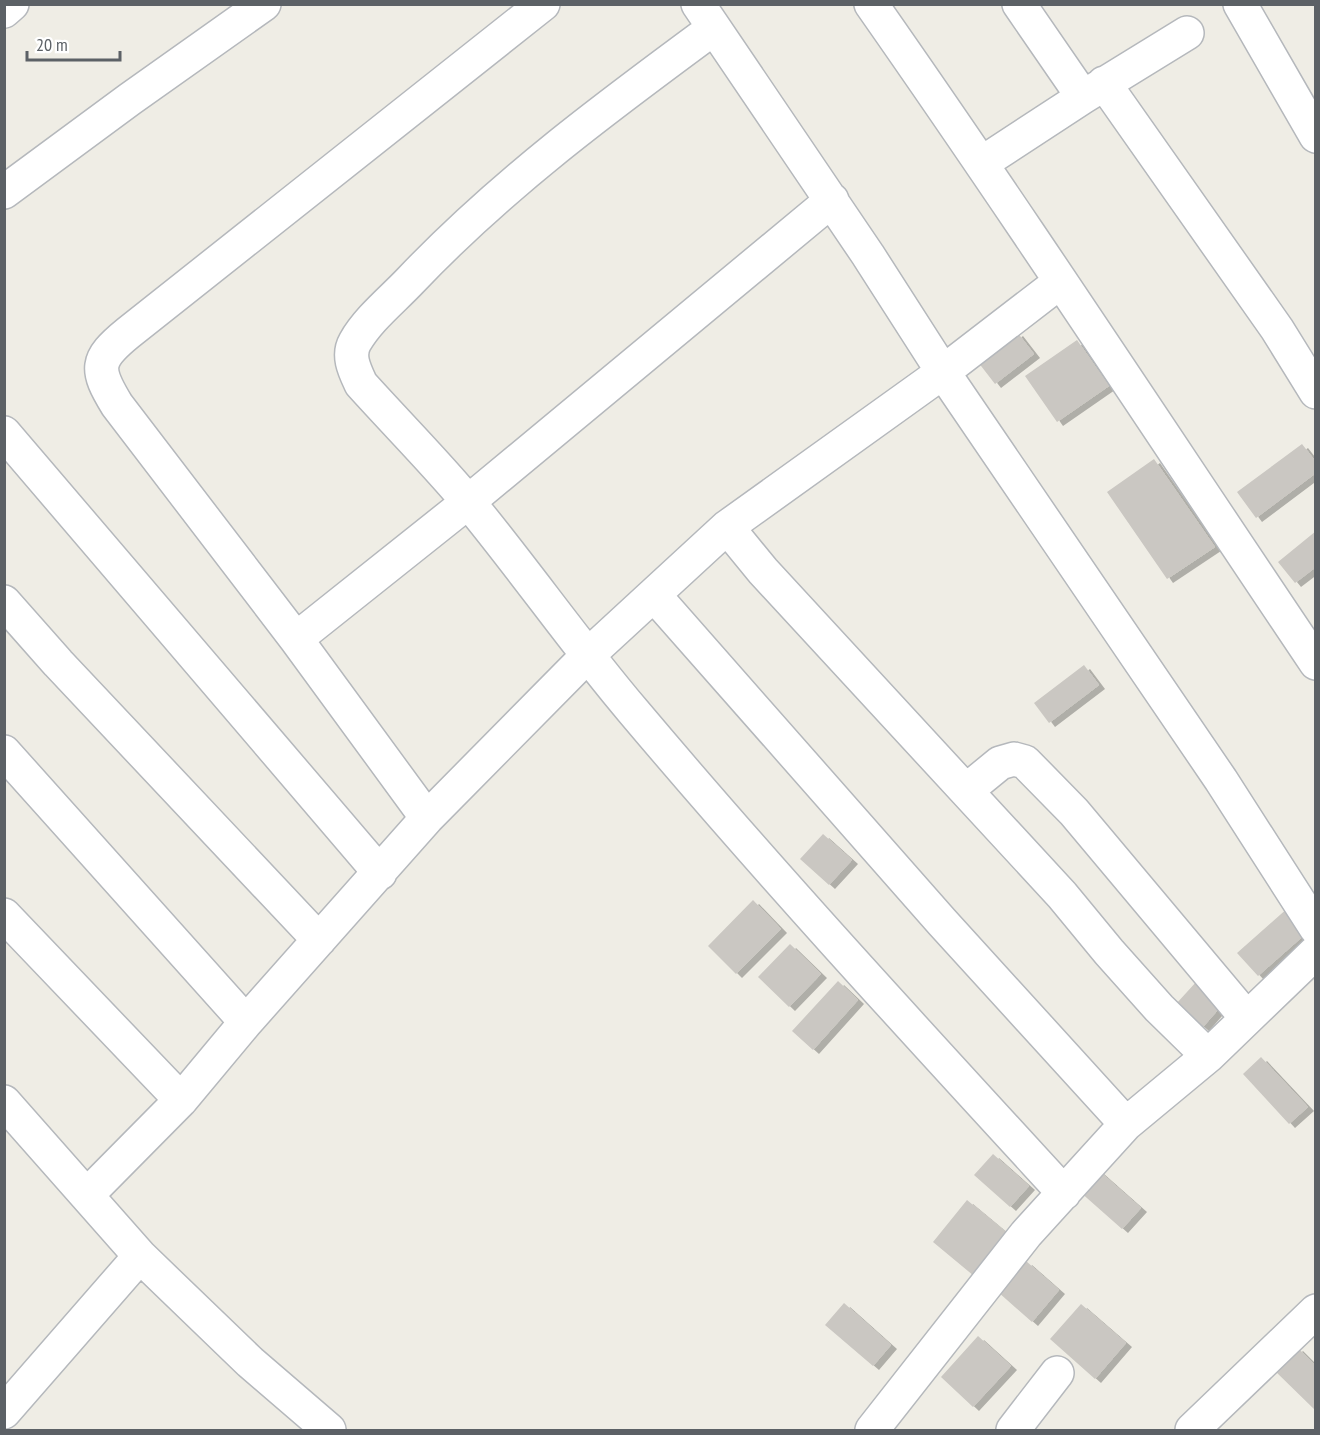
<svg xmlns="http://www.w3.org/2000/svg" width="1320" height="1435" viewBox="0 0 1320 1435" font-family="'PT Sans Narrow',sans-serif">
<defs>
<filter id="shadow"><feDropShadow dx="6" dy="4" stdDeviation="0" flood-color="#0004"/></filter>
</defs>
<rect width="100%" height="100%" fill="#efede5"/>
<path fill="#cac7c2" filter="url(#shadow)" d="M1017,332L1034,354L995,384L978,362Z
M1077,340L1109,386L1057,422L1025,376Z
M1302,444L1316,462V473L1256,518L1237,492Z
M1154,459L1215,547L1167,579L1107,492Z
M1316,531V567L1295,583L1278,562Z
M1084,665L1099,685L1049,723L1034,703Z
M823,834L852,860L829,885L800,859Z
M753,900L781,929L736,974L708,946Z
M1289,907L1310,930L1258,976L1237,953Z
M790,944L821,974L789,1007L758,977Z
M838,981L858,1000L813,1050L792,1031Z
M1197,981L1223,1004L1203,1027L1176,1004Z
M1261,1057L1308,1107L1289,1124L1243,1074Z
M993,1154L1029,1186L1010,1207L974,1175Z
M1098,1170L1141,1208L1122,1229L1079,1191Z
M967,1200L1008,1234L974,1276L933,1242Z
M1026,1261L1059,1290L1032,1322L998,1292Z
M844,1303L891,1345L873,1366L825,1325Z
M1081,1304L1126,1343L1095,1379L1050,1339Z
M978,1336L1011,1366L973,1407L941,1377Z
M1297,1347L1316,1366V1411L1274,1370Z"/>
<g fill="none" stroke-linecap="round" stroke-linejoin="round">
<g stroke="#b5b8bc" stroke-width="36">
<path id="minor" d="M698,4L868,255L943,372L1221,780L1316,928
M871,4C1023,221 1168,443 1316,663
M1019,4L1083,97
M1240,4L1316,136
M4,11L12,4
M714,28C608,106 501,185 410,281C392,300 368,319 355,342C347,356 355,371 361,384C397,424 436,463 470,504C526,572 576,644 633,711C772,876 918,1034 1064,1193
M1104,83L1277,329L1316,392
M982,163L1083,97L1187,33
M4,192L130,99L264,4
M4,433L380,873
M727,527L763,571L1062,895L1109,952L1159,1008L1208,1056
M654,595L942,922L1126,1124
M4,602L58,663L319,940
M296,639L468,502L832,200
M4,752L246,1022
M967,790L1000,763L1014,759L1025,762L1074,812L1246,1017
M427,818L296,639L117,405C95,369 95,360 128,333L543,4
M4,915L181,1100
M4,1102L140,1256L250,1362L329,1430
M87,1195L181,1100L246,1022L427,818L587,656L727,527L943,372L1060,282
M4,1412L140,1256
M872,1430L1026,1234L1126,1124L1208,1056L1316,952
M1013,1430L1057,1373
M1192,1430L1316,1311"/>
</g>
<use href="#minor" stroke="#fff" stroke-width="33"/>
</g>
<rect width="1320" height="1435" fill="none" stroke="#5c6166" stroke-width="12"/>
<path d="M27 51v9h93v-9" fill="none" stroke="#5c6166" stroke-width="3"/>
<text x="36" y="51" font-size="18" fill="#5c6166" stroke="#ffffff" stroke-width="4.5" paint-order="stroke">20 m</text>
</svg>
